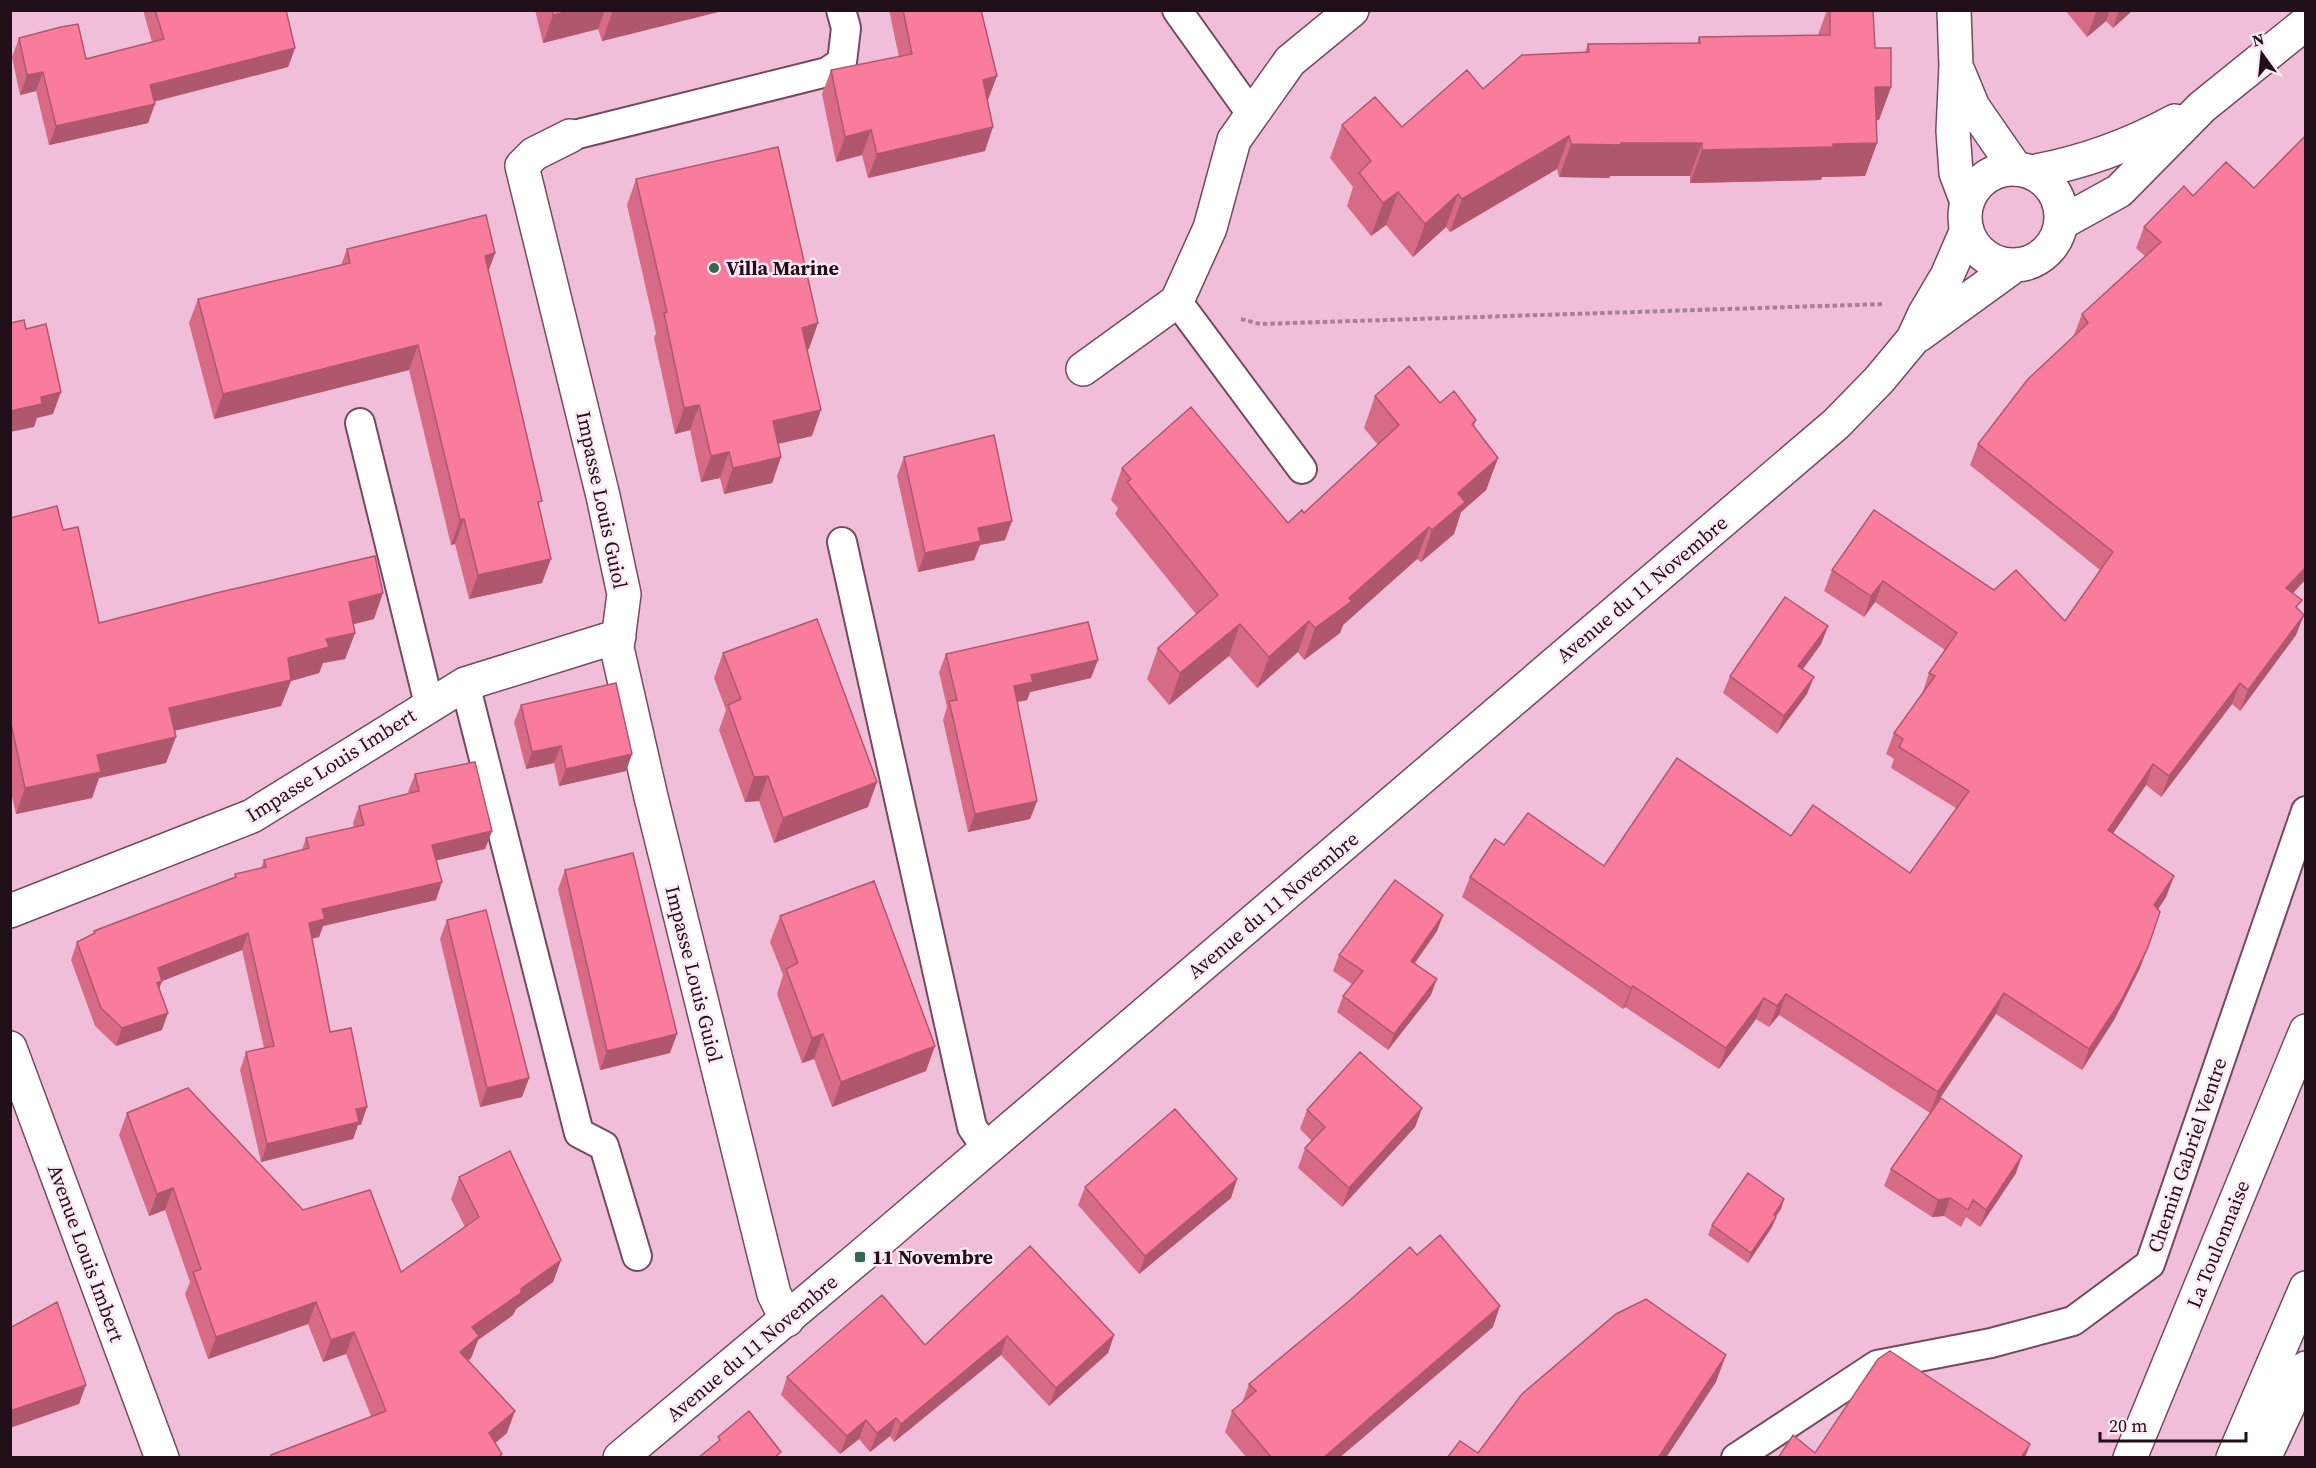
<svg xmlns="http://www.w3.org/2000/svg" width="2316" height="1468" viewBox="0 0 2316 1468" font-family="'Source Serif 4',serif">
<rect width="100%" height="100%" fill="#f1bed9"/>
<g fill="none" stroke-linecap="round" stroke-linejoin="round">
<g stroke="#754962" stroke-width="32">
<path id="lane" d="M1177,10L1252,115
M570,136L827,72L842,62L846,28L841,10
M1177,301L1302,469
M360,423L429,704
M842,542L972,1127L987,1149
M465,684L579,1133L604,1146L637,1256
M1736,1458L1877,1365L1991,1343L2073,1321L2150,1264L2306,811"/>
</g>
<g stroke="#754962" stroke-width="36">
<path id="street" d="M1954,10L1956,66L1953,131L1956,173L1967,202
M1959,73L1973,107L2016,169
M570,136L534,154L522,166L603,496L624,594L617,648L651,797L774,1294L787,1320
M1083,369L1177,301L1210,228L1234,140L1290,61L1352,10
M10,911L252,816L465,684L619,636
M10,1048L162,1458"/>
</g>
<g stroke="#754962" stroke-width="36">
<path id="primary" d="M1965 217a48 48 0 1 1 96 0a48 48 0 1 1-96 0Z
M2031,172C2082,163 2129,146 2175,121
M2061,223L2119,191L2202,107L2306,23
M1919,335L2014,266
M620,1458L860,1257L1836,424L1879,380L1913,339L1924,315L1947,276L1966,232"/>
</g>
<g stroke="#754962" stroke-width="36">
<path id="highway" d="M2130,1458L2306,1031
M2233,1458L2306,1288
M2264,1458L2306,1368"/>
</g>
<path stroke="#a88095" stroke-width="4" stroke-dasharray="4.5 3" stroke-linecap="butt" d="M1241,319L1260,324L1884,304"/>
<use href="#lane" stroke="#fff" stroke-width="28"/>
<use href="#street" stroke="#fff" stroke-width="33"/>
<use href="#primary" stroke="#fff" stroke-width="33"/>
<use href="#highway" stroke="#fff" stroke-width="33"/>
</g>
<path fill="#d76b86" d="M143,10H286L295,48L288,67L154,102L148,123L49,145L36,91L20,95L12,57L19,38L86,59L152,42Z
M535,10H726L602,41L598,29L543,43Z
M889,10H981L988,100H987L985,151L868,178L862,155L836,162L822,94L831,70L899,57Z
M1827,10H1873L1875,48L1891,87L1879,120H1876L1877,143L1865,176L1822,177L1821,180L1690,183V176H1610L1609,178L1559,177L1557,169L1450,232L1446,227L1413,257L1386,225L1371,236L1347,206L1353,187L1330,158L1342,125L1402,127L1483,89L1585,52L1588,44L1697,43L1699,37L1818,35Z
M2065,10H2133L2113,28L2106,21L2087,37Z
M2306,135V579L2293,593L2298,610L2296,635L2240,711L2232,704L2161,797L2146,785L2113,833L2174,876L2166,897L2158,909L2140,968L2114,1020L2082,1070L1996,1014L1933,1109L2016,1173L1980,1227L1966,1217L1961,1227L1944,1216L1932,1217L1884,1186L1891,1169L1930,1113L1779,1015L1769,1027L1756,1019L1719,1069L1625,1007L1623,1009L1462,897L1470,877L1504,845L1604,866L1791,836L1910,873L1956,808L1891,768L1894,759L1886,754L1894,733L1922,694L1929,673L1945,650L1875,602L1864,617L1824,591L1832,570L1994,590L2065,621L2100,570L1970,465L1978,444L2074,335L2082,314L2145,256L2136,248L2144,227L2193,196L2254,188Z
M636,179L809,349L807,350L812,436L778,444L781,457L772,483L724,494L720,478L701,482L690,430L675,434L654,338L656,333L627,205Z
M347,249L495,253L488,271L540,509L542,583L469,599L455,544L451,545L409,370L214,419L189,323L198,299L341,265Z
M1375,396L1440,403L1476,420L1474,426L1498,458L1486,490L1461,512L1454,534L1421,562L1417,559L1343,625L1340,633L1304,660L1298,652L1257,688L1229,656L1169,705L1147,679L1158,648L1196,614L1115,514L1118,508L1111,500L1122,468L1288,523L1304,513L1378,445L1364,428Z
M904,457L1005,540L980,545L974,560L918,572L897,476Z
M10,518L63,530L99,623L374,619L353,624L355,633L345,659L323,663L319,673L291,681L281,706L174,731L166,763L99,778L92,798L16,814L10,788Z
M1828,626L1821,644L1803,669L1807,694L1777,734L1723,693L1730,676Z
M723,653L868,807L774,843L759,801L745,802L719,730L726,710L714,678Z
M946,654L1091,678L1030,692L1027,700L1017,702L1037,801L1030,819L968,832L943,720L947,707L939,672Z
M521,705L632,754L626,771L559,786L554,763L526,769L514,722Z
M415,774L492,831L485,849L436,860V900L323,926L319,937L312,938L330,1032L361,1125H358L353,1139L261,1162L240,1070L246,1052L264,1048L242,950L162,981L159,989L162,1030L116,1046L95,1026L71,960L77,942L93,934L94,931L234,877L235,874L261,868L264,860L302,850L306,838L354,828L353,823L359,806L409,794L408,792Z
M565,870L670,1053L600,1070L558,889Z
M1443,915L1437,931L1415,963L1431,995L1388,1050L1337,1012L1343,996L1352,984L1333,971L1339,955Z
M780,916L926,1071L832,1107L814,1059L802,1063L777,994L783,975L770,942Z
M447,920L529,1078L522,1097L480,1107L440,939Z
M1422,1108L1415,1127L1342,1207L1298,1168L1305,1148L1312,1141L1300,1129L1307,1110Z
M127,1113L303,1210L401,1272L465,1227L451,1199L459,1177L561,1260L553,1282L516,1309L513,1315L478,1340L471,1358L468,1361L507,1433L495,1443L502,1454L500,1458H270L271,1455L371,1416L346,1354L323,1362L308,1324L208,1359L185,1294L190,1282L165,1210L149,1216L119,1135Z
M1237,1179L1231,1198L1139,1274L1078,1205L1085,1187Z
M1781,1209L1776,1216L1772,1227L1748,1263L1708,1235L1712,1225Z
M1030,1246L1114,1335L1108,1353L1049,1406L1001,1355L894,1442L890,1436L870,1452L859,1439L840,1454L781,1395L787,1377L925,1345Z
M1417,1255L1493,1327L1339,1458H1247L1225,1432L1232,1411L1242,1403L1249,1384Z"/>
<path fill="#af576d" d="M573,10H605L598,29L543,43L553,15Z
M623,10H726L602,41L612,13Z
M2097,10H2110L2106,21L2087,37Z
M2119,10H2133L2113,28Z
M295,48L288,67L143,104L150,85Z
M43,72L36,91L20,95L27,75Z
M997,76L988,100L974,104L983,80Z
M1875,87H1891L1879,120H1863Z
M155,104L148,123L49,145L56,126Z
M993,127L985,151L868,178L877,154Z
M871,130L862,155L836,162L845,137Z
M1569,136L1557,169L1450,232L1462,199Z
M1702,143L1690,176H1610L1609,178L1559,177L1571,144Z
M1877,143L1865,176L1822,177L1821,180L1690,183L1702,150L1833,144Z
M1398,192L1386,225L1371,236L1383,203Z
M1458,194L1446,227L1413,257L1425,224Z
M495,253L486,278L485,256Z
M818,323L809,349L793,353L802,328Z
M418,345L409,370L214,419L223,394Z
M61,392L53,414L37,418L34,427L10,432V411L41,397Z
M699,405L690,430L675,434L684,408Z
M821,410L812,436L763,447L773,421Z
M729,452L720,478L701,482L711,456Z
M781,457L772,483L724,494L733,468Z
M1498,458L1486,490L1461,512L1454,534L1421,562L1432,530L1458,493Z
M464,519L455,544L451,545L460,520Z
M1012,521L1005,540L980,545L974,560L918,572L925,553L978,528Z
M1429,527L1417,559L1343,625L1340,633L1304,660L1315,628Z
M551,559L542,583L469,599L478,575Z
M2306,567V579L2278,609L2286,588Z
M1883,581L1875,602L1864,617L1871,596Z
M383,593L374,619L339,628L349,602Z
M2304,615L2296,635L2240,711L2248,690Z
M1309,621L1298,652L1257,688L1269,657Z
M1240,624L1229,656L1169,705L1180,673Z
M1828,626L1821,644L1792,684L1798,666Z
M355,633L345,659L323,663L319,673L291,681L281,706L160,734L169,708L288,658L326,639Z
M1098,660L1091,678L1030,692L1027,700L1007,704L1014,686L1031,675Z
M1814,677L1807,694L1777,734L1784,716Z
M2240,683L2232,704L2161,797L2169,776Z
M176,737L166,763L99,778L92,798L16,814L25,788L97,755Z
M561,746L554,763L526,769L532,752Z
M632,754L626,771L559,786L566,769Z
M2153,764L2146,785L2101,851L2108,830Z
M768,776L759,801L745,802L754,777Z
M877,782L868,807L774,843L783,818Z
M1037,801L1030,819L968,832L975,814Z
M492,831L485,849L426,863L432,845Z
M2174,876L2166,897L2147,926L2154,905Z
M442,882L436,900L323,926L319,937L303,941L309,923L322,909Z
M1443,915L1437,931L1405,977L1411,961Z
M248,933L242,950L162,981L155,999L158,968Z
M2148,947L2140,968L2114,1020L2082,1070L2089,1049Z
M1437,979L1431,995L1388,1050L1394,1034Z
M1633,986L1625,1007L1623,1009L1631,988Z
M2004,993L1996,1014L1930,1113L1938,1092Z
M1786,994L1779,1015L1769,1027L1777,1006Z
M1764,998L1756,1019L1719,1069L1726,1048Z
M168,1013L162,1030L116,1046L122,1028Z
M677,1034L670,1053L600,1070L607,1051Z
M823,1034L814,1059L802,1063L812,1038Z
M935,1046L926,1071L832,1107L841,1082Z
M529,1078L522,1097L480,1107L487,1088Z
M367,1107L361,1125H358L353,1139L261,1162L267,1144L356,1109Z
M1422,1108L1415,1127L1342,1207L1349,1188Z
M2022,1156L2016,1173L1980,1227L1986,1210Z
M1237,1179L1231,1198L1139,1274L1145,1256Z
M173,1188L165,1210L149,1216L157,1194Z
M1950,1198L1944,1216L1932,1217L1938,1200Z
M1784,1199L1781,1209L1770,1225L1774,1215Z
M1776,1217L1772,1227L1748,1263L1751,1253Z
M561,1260L553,1282L516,1309L513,1315L478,1340L471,1358L452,1374L460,1352L472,1327L521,1289Z
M316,1302L308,1324L208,1359L216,1337Z
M1500,1306L1493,1327L1339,1458H1323Z
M354,1332L346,1354L323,1362L331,1340Z
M1114,1335L1108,1353L1049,1406L1056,1388Z
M1007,1336L1001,1355L894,1442L901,1424Z
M1726,1355L1716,1382L1666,1458H1658Z
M86,1385L79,1404L10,1428V1411Z
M515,1411L507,1433L481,1455L489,1433Z
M896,1418L890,1436L870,1452L877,1433Z
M866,1420L859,1439L840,1454L847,1436Z
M2030,1444L2025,1458H2021Z"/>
<path fill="#fa7c9c" stroke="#af576d" stroke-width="1.5" d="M155,10H286L295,48L150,85L155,104L56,126L43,72L27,75L19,38L61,27L78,24L86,59L164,39Z
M552,10H573L553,15Z
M611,10H623L612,13Z
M903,10H981L997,76L983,80L993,127L877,154L871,130L845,137L831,70L912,54Z
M1830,10H1873L1875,48H1891V87H1875L1877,143L1833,144V147L1702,150V143H1621V145L1571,144L1569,136L1462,199L1458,194L1425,224L1398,192L1383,203L1359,173L1371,161L1342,125L1375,97L1402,127L1467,70L1483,89L1522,55L1589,52L1588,44L1700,43L1699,37L1830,35Z
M2306,135V567L2286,588L2302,600L2296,607L2304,615L2248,690L2240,683L2169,776L2153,764L2108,830L2174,876L2154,905L2160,912L2148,947L2122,999L2089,1049L2004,993L1938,1092L1786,994L1777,1006L1764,998L1726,1048L1633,986L1631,988L1470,877L1495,839L1504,845L1528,813L1604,866L1677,758L1791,836L1813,805L1910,873L1969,791L1899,747L1903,739L1894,733L1935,676L1929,673L1957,633L1883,581L1871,596L1832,570L1874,510L1994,590L2016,570L2065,621L2113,552L1978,444L2028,379L2088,323L2082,314L2161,242L2144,227L2184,186L2193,196L2226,162L2254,188Z
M778,147L818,323L802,328L821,410L773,421L781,457L733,468L729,452L711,456L699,405L684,408L664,313L667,312L636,179Z
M486,215L495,253L485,256L542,501L538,502L551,559L478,575L464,519L460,520L418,345L223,394L198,299L350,263L347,249Z
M24,320L26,329L46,324L61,392L41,397L42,404L10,411V323Z
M1409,366L1440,403L1454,391L1476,420L1472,424L1498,458L1458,493L1465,502L1432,530L1429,527L1349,598L1352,601L1315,628L1309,621L1269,657L1240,624L1180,673L1158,648L1218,595L1127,482L1131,479L1122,468L1191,407L1288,523L1302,510L1304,513L1399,425L1375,396Z
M994,435L1012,521L978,528L981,541L925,553L904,457Z
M57,506L63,530L78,527L99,623L216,593L375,556L383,593L349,602L355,633L326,639L329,647L288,658L291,680L169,708L176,737L97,755L101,772L25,788L10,719V518Z
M1785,597L1828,626L1798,666L1814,677L1784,716L1730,676Z
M817,619L877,782L783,818L768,776L754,777L728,705L741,699L723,653Z
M1088,622L1098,660L1031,675L1033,682L1014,686L1037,801L975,814L949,701L957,700L946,654Z
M616,683L632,754L566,769L561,746L532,752L521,705Z
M475,762L492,831L432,845L442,882L322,909L325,919L309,923L330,1032L351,1028L367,1107L356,1109L359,1122L267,1144L246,1052L274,1046L248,933L158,968L162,981L157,983L168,1013L122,1028L101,1008L77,942L95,933L94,931L236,877L235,874L266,867L264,860L309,848L306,838L364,825L359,806L419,791L415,774Z
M633,853L677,1034L607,1051L565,870Z
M1395,880L1443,915L1411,961L1437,979L1394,1034L1343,996L1363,971L1339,955Z
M874,881L935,1046L841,1082L823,1034L812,1038L786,969L798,963L780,916Z
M486,910L529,1078L487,1088L447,920Z
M1360,1052L1422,1108L1349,1188L1305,1148L1325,1127L1307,1110Z
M188,1088L303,1210L370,1190L401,1272L479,1217L459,1177L510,1151L561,1260L521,1289V1293L472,1327L479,1336L460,1352L515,1411L489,1433L502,1454L497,1458H272L271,1455L386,1411L354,1332L331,1340L316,1302L216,1337L193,1272L201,1269L173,1188L157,1194L127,1113Z
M1941,1098L2022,1156L1986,1210L1973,1200L1968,1210L1950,1198L1938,1200L1891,1169Z
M1175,1109L1237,1179L1145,1256L1085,1187Z
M1748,1173L1784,1199L1774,1215L1776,1217L1751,1253L1712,1225Z
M1440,1235L1500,1306L1323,1458H1272L1232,1411L1256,1391L1249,1384L1349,1301L1410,1247L1417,1255Z
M1030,1246L1114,1335L1056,1388L1007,1336L901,1424L896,1418L877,1433L866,1420L847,1436L787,1377L882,1295L925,1345Z
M1646,1299L1726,1355L1658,1458H1447L1460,1441L1478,1453L1522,1394L1616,1314Z
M57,1302L86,1385L10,1411V1328Z
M1890,1351L2030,1444L2021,1458H1778L1793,1435L1815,1453L1878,1359Z
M749,1411L781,1452L774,1458H698L720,1440L718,1437Z"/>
<g fill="#2f6952" stroke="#fee9f4" stroke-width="2">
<circle cx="714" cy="268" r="6"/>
<rect x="854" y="1251" width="12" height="12" rx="3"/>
</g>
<g text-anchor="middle" stroke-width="5" stroke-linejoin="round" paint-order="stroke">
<g font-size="20" font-weight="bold" fill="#210f19" stroke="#fee9f4" text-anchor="start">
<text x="726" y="275">Villa Marine</text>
<text x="872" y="1264">11 Novembre</text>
</g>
<g font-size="20" fill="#210f19" stroke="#fee9f4">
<text transform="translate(602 500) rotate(78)" y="7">Impasse Louis Guiol</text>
<text transform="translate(1642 589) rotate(-40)" y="7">Avenue du 11 Novembre</text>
<text transform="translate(331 765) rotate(-32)" y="7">Impasse Louis Imbert</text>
<text transform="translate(1273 905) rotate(-40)" y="7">Avenue du 11 Novembre</text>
<text transform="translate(694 974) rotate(76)" y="7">Impasse Louis Guiol</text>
<text transform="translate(2187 1155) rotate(-71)" y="7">Chemin Gabriel Ventre</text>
<text transform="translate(2218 1244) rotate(-68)" y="7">La Toulonnaise</text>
<text transform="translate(86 1253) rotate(70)" y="7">Avenue Louis Imbert</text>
<text transform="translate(752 1348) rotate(-40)" y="7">Avenue du 11 Novembre</text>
</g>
</g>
<rect width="2316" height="1468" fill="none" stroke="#210f19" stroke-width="24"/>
<g transform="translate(2262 54) rotate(345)" stroke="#fee9f4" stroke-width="4.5" paint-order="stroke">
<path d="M0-4.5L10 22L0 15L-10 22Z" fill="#210f19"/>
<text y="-9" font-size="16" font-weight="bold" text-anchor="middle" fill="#210f19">N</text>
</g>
<path d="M2100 1432v9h146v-9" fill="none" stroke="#210f19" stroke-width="3"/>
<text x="2109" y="1432" font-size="18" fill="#210f19" stroke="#fee9f4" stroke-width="4.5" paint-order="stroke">20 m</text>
</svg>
